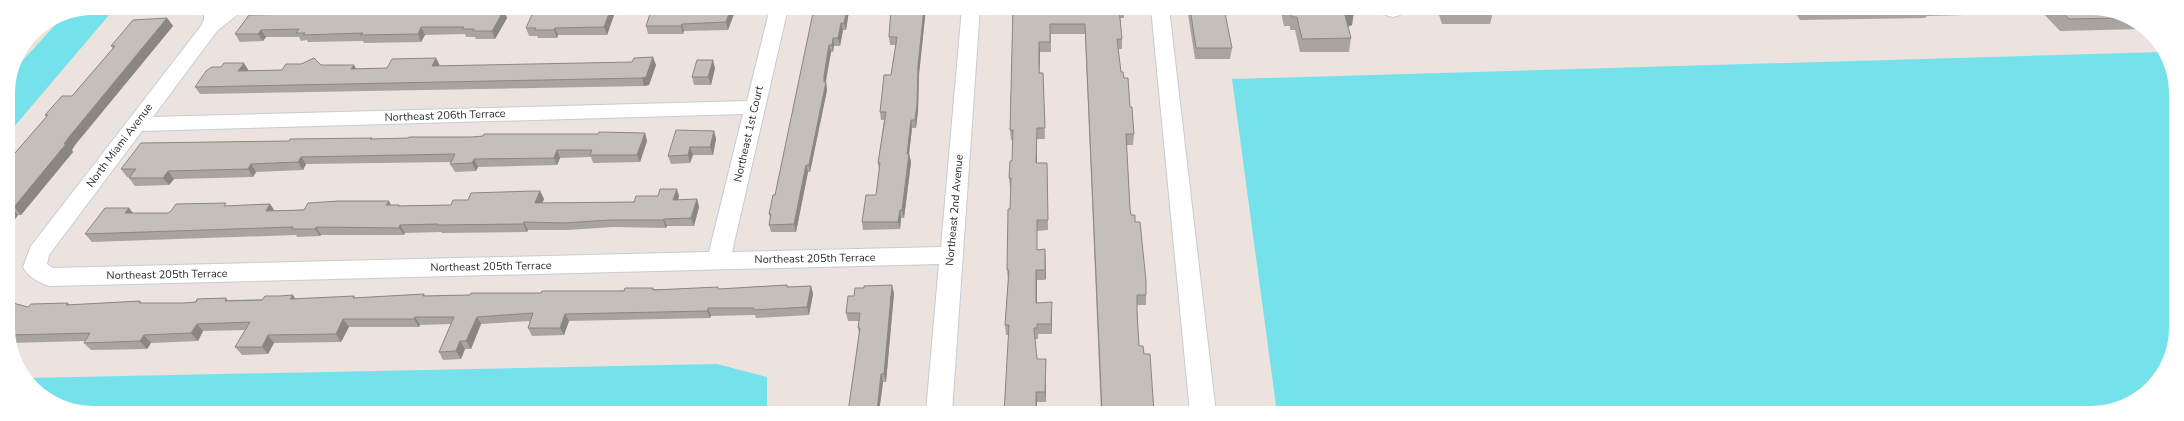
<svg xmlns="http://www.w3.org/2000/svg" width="2184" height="421" viewBox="0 0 2184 421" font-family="'Nunito Sans',sans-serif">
<rect width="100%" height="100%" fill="#ece3de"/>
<path fill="#74e1eb" d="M75,14L109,15L8,134V93L13,71L59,21Z
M2161,52L2174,76L2175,339L2167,366L2147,392L2096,413H1277L1232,79Z
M717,364L767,377V412H82L33,388L28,378Z"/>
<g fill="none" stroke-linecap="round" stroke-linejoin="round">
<g stroke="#c6cbd4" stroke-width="2">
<path id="minor" d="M204,8H222V10L225,8H246L217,31L153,117L747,101L770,8H788L732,252L941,247L962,8H980L952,412H926L939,264L49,286C38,282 28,277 23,267L31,246L201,26L204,20ZM743,114L709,252L53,268L47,264L49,255L142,131Z
M1151,8H1169L1216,413H1190Z
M1383,8H1401L1402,11L1400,15L1393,17L1386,15Z"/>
</g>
<use href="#minor" fill="#fff" fill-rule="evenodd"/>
</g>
<path fill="#a9a49f" d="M652,8H732L734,14L728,30L684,31L683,34H648L646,26Z
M814,8L849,11L846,30H843L840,46H834L833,52H831L826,82L827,90L810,172H808L796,232H771L769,225L770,218L769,214L775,195Z
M891,8H926L919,74L918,111L916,128H912L909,154L911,162L909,179L904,218H901L900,229L863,230L862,222L876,195L879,170L878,163L884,120H881L880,112L891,75L896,45H890L889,37Z
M1013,8H1124V18H1120L1122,39V49H1118L1121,72L1124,78L1130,107L1134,134L1133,145H1126L1130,208L1131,215L1135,222L1146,295V305H1137L1139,346L1144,354L1154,413H1101L1085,34H1051V52H1040L1039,73H1043L1045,139H1037V163H1047L1048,230L1037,231V250L1045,249L1046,278L1045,280H1037V303L1052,313V334H1038V339H1035L1037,359H1046V402H1037L1008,335H1006L1005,325L1008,281L1007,270L1011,188H1010L1009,178L1012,161L1013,140H1011L1010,130Z
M1187,8H1224L1232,48L1230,59H1195Z
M1270,8H1353L1352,25L1348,27L1351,38L1349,52H1300L1295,30H1290V26H1284L1281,13H1277L1276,9Z
M1437,9H1491L1493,13L1490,24H1442Z
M1707,9H1731L1716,15Z
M1793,9H2102L2144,28L2143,29L2060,31L2041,11L2039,13L1927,16L1925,18L1800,20Z
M504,10L507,18L495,39H476L475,37H466L465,34L425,35L421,42L364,43L363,41L308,42L307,40L301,41L299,37H266L263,41L240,42L235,34L249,15Z
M614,15L607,35H558L557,38H538L537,36H529L526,28Z
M167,18L173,26L75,145L72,150L73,152L21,215H18L9,227L8,161L46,117L45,115L72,96L113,49L111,46Z
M436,58L440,66L656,65L649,85L644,86L200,94L195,87L249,71L282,70L321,65L356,69L387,68Z
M715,68L711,85H694L692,77Z
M714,131L716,139L713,155H693L690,163L671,164L668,156Z
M645,133L647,141L640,162L593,163L591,157L560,158L557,165L478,167L476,171L455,172L450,164L451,162L306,164L303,170L256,172L253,177L174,179L169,185L135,186L129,178L130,177H127L121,169L289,141Z
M540,191L544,199L542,203L634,202L679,196L678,200L697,199L699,207L694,226H667L666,228L613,227L568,230H528L527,232L442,233L441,232L405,233L404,235H321L320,236L297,237L296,235L92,242L85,234L129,208L133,213H168L171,211L228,206L270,204L275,211L391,205H399L400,206L451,205L468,200Z
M787,285L788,287L811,286L813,294L809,315L756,318L755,315L711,316L710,318L569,321L564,335L532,336L528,328L530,321L481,324L471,349H465L461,359L443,360L439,352L451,324L420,325L419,327H349L341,342L274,343L268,354L242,355L235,347L245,330L203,331L198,341L151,343L147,349L91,350L84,343L85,341L10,343L9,302L28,307L68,303L70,305L140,301L142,303H183L226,298L228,300L296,299L354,296L356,298L424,294L425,296L612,291L654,289H719Z
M894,293L886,382H883L879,412H848L859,334L858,328L859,321H848L846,313Z"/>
<path fill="#8a8682" d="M612,8L614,15L607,35L604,27Z
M731,8H732L734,14L728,30L726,22Z
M847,8H849V11L846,30L844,23Z
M924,8H926L919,74L918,111L916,128L915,120L918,66Z
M1719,9H1731L1716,15Z
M504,10L507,18L495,39L492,31Z
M1354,12L1352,25L1343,28L1345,15Z
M167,18L173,26L75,145L72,150L73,152L21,215L14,207L64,144L69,137Z
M841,23L843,30L840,46L838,38Z
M682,24L684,31L683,34L681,26Z
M421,27L425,35L421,42L418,34Z
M555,28L558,35L557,38L554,30Z
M261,30L266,37L263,41L258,34Z
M833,38L834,46L833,52L832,45Z
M1039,42L1040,52L1039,84Z
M829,45L831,52L825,84L826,82L827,90L810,172L809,165L824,82V76Z
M653,57L656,65L649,85L644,86L642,78Z
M436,58L440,66H432Z
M713,60L715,68L711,85L708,77Z
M244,63L249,71H238Z
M354,65L358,72L351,69Z
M911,120L912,128L908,162L907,154Z
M1037,128V174L1036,163Z
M714,131L716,139L713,155L710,147Z
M645,133L647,141L640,162L637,155Z
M690,147L693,155L690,163L688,155Z
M557,150L560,158L557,165L554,158Z
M909,154L911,162L904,218L902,210Z
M301,157L306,164L303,170L298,162Z
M474,159L478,167L476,171L472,163Z
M251,164L256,172L253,177L248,169Z
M806,165L808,172L796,232L794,224Z
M168,171L174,179L169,185L163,178Z
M677,189L679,196L676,208L673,200Z
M540,191L544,199L539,211L535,203Z
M697,199L699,207L694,226L691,218Z
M389,201L393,209L386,205Z
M270,204L275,212L266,211Z
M11,207L18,215L9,227V210Z
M129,208L135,216L125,213Z
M900,210L901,218L900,229L898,222Z
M664,219L667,226L666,228L663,220Z
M524,222L528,230L527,232L523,224Z
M400,225L405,233L404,235L399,228Z
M316,227L321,235L320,236L315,229Z
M1045,249L1046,278L1045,280Z
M1036,270L1037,280V313L1036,303Z
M892,285L894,293L886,382L884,374Z
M811,286L813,294L809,315L807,307Z
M293,295L298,303L290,299Z
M1052,302V334L1051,324Z
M708,308L711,316L710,318L707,311Z
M565,314L569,321L564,335L560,328Z
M415,317L420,325L419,327L414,319Z
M477,317L481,324L471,349L466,341Z
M343,319L349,327L341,342L336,334Z
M197,324L203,331L198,341L191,333Z
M144,335L151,343L147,349L140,341Z
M268,335L274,343L268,354L262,347Z
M460,341L465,349L461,359L456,351Z
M1046,359V402L1045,392Z
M881,374L883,382L879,412H877Z
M1036,392L1037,402V413H1036Z"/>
<path fill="#c5bfb9" stroke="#8a8682" d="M601,8H611L604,27L555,28L554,30H535L536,28H526L534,10Z
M652,8H731L726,22L682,24L681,26H646Z
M814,8H847L844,23H841L838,38H833L832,45H829L824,76V82H826L809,165H806L794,224L769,225L771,214H769L773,195H775Z
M891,8H924L918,66L917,104L915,120H911L907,154H909L902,210H900L898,222H862L866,195H876L880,163H878L886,112H880L884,75H891L897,37H889Z
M1013,8H1119L1122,39H1117L1121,72H1123L1124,78H1128L1130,107H1132L1133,122L1134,134H1126L1130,208L1131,215H1135V222H1140L1146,281V295H1137V312L1139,346H1143L1144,354H1150L1154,413H1102L1085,24H1050V42H1039V73H1043L1045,128H1037L1036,163H1047L1048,220H1037V250L1045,249V270H1036V303L1052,302L1051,324H1037V328H1034L1037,359H1046L1045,392H1036V413H1004L1009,325H1005L1009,270H1007L1008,209H1010L1011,178H1009L1010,161H1012L1013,130H1010Z
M1190,8H1224L1232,48H1196Z
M1285,8H1353L1354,12L1345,15L1351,38L1302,39L1297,17H1292L1291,13H1286Z
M1443,9H1491L1493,13L1445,14Z
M2059,9H2102L2122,18L2069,19Z
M504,10L492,31H473L474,29H462L464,27H421L418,34L360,35L363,33L303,35L305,33H296L299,29L261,30L258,34H235L249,15Z
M167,18L69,137L64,144H66L14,207H11L9,210L8,161L48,115H45L62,96H72L115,46H111L133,20Z
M653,57L646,77L642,78L195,87L206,71L212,67H221L224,63H244L238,71L282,70L286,64H301L314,58L321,65H354L351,69L387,68L392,59L436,58L432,66L632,62L634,58Z
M697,60H713L708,77H692Z
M676,130L714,131L710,147H690L688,155L668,156Z
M599,132L645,133L637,155H590L592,150H557L554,158L474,159L472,163L450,164L455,154L301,157L298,162L251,164L248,169L168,171L163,178H129L136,169H121L141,143L289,141L290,139L372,138L370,139L408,138L409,137H472L483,136L484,134H598Z
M660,189H677L673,200L697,199L691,218L664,219L663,220H610L564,223L524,222L523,224L437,225L438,224L400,225L399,228L316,227L315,229H292L293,227L85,234L105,208H129L125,213H168L171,211L176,204L226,203L224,206L270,204L266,211L304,210L308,203L339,201H389L386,205H399L398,206L451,205L453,200H468L471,193L534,191H540L535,203L634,202L636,196H658Z
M787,285V287L811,286L807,307L753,310L754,308H708L707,311L565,314L560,328H528L533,313L477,317L466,341H460L456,351L439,352L454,317H415L414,319H343L336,334L268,335L262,347H235L250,322L197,324L191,333L144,335L140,341L84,343L90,333L10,335L9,302L28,307L31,304L68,303L66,305L140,301L139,303H183L196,302L197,299L226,298L225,301L262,300L265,296H279L293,295L290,299L354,296L353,298L424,294L423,296L470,295L471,293H541L542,291H624L625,288H653V290L718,287V289Z
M892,285L884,374H881L877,412H848L860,328H858L860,313H846L848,296H854L855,288H864V286Z"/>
<g text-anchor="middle" stroke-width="4" stroke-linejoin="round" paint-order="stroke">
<g font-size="11" fill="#2b2b2b" stroke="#fff">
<text transform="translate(445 115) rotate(-2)" y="4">Northeast 206th Terrace</text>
<text transform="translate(748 134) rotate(-77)" y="4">Northeast 1st Court</text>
<text transform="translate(119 145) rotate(-53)" y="4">North Miami Avenue</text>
<text transform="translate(954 210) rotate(-85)" y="4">Northeast 2nd Avenue</text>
<text transform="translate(815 258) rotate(-1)" y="4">Northeast 205th Terrace</text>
<text transform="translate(491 266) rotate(-1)" y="4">Northeast 205th Terrace</text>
<text transform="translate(167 274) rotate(-1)" y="4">Northeast 205th Terrace</text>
</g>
</g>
<path d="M0 0H2184V421H0ZM93 15H2091A78 78 0 0 1 2169 93V328A78 78 0 0 1 2091 406H93A78 78 0 0 1 15 328V93A78 78 0 0 1 93 15Z" fill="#fff" fill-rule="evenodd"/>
</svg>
